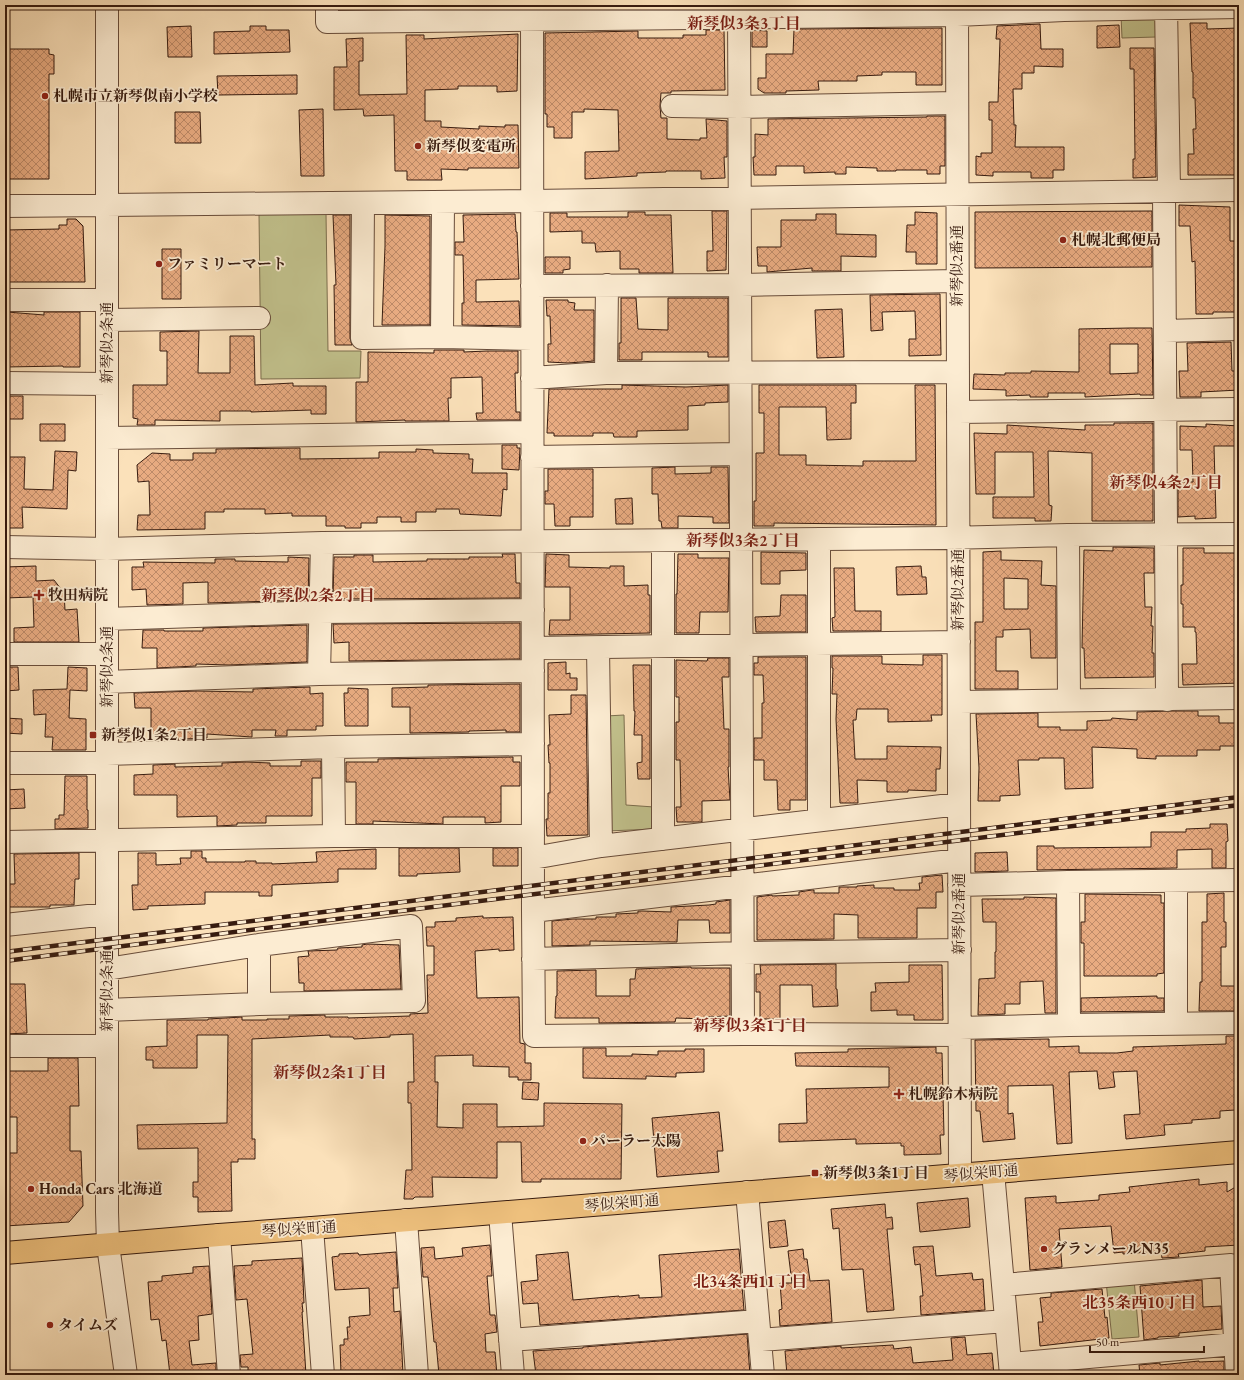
<svg xmlns="http://www.w3.org/2000/svg" width="1244" height="1380" viewBox="0 0 1244 1380" font-family="'EB Garamond','Noto Serif JP',serif">
<defs>
<pattern id="building-cross-hatch" width="8" height="8" patternUnits="userSpaceOnUse"><rect width="8" height="8" fill="#e8ab81"/><path d="M0 0l8 8M0 8l8-8" fill="none" stroke="#bd8a68"/></pattern>
</defs>
<rect width="100%" height="100%" fill="#fbe1ba"/>
<filter id="stains"><feTurbulence type="fractalNoise" baseFrequency=".005" numOctaves="4"/><feColorMatrix values="0 0 0 0 .2 0 0 0 0 .09 0 0 0 0 .02 0 0 0 .5 -.17"/></filter>
<radialGradient id="worn" r=".72"><stop offset=".6" stop-color="#630" stop-opacity="0"/><stop offset="1" stop-color="#630" stop-opacity=".3"/></radialGradient>
<path fill="#c2c28d" stroke="#7c6e4e" d="M1121,15H1156V37L1122,38Z
M326,213L328,351H361L360,378L261,379L259,214Z
M624,715L626,805L654,807V829L607,831L606,716Z
M1134,1279L1139,1337L1112,1339L1106,1281Z"/>
<path fill="url(#building-cross-hatch)" stroke="#371b0f" fill-rule="evenodd" d="M1190,23H1207V29L1239,28V175H1188V154H1194L1193,129H1196L1195,98H1193V72H1192Z
M1040,24L1041,49H1063V67L1034,66V73H1022V89H1013L1014,125H1016L1015,147H1064V170H1053V178H1031V172H993V176L976,175V156L981,157V153H992V120H989V102H998L1000,39H996L997,26Z
M1119,25L1120,47L1097,48V26Z
M191,26L192,57H168L167,27Z
M250,26H266V30H289L290,52L214,54V32L250,31Z
M942,28V85H916V72H882V75L857,76V81H818L819,90L786,91V93H764L758,89V78H766V54H793L794,29Z
M706,30H724L725,90L671,91V93H661L660,106L661,118H667V139L700,140V138H707L706,119L727,121V157H724L725,178L701,179V171H666V172L637,173V176L585,179V152L619,151L618,110L584,109V112H572V138H554V127H547V114H545V33L638,31V38H683V35H706Z
M752,30L767,31V47H752Z
M518,34L517,91L497,92V86H458V89L425,90V121H441V127L479,129V126L505,127V125H518L519,168H468V170L441,169L442,180H407V171H395L394,115L364,116L363,109L334,110V67H347L346,39L363,38V61H359V95L407,94L406,35H424V39Z
M1130,48H1154L1156,177L1133,178V159H1135L1134,69H1130Z
M5,49H49V54L54,55V74H49V179H5Z
M297,75V94L218,95L217,76Z
M323,109L324,176H301L299,110Z
M175,112H200L201,143H175Z
M927,116H945V166H940V174H927V170H896V171H877V168L846,167V174H835V172L804,173V166H776V175H754L753,157H755V134L768,135V119L927,117Z
M1179,205L1230,207V241H1239V312H1213V314H1196L1195,261L1192,262L1190,226H1179Z
M712,211H727L726,270L707,271V251H713Z
M1152,211V267L975,268V212Z
M628,212H645V215H671L673,273H639V269H620V251L596,252L595,243H582V231L550,232V213H567V217H628Z
M915,212L937,213V264H916V252H906L907,225H915Z
M515,214L516,232H517L519,279L476,280V302L519,301L520,326L462,325V303H464L463,255H455V242H464L463,215Z
M816,214H836V234L876,235V257L841,256V271H812V268L767,272V266H758L757,247H781V220H816Z
M333,215H350V338L352,345H335L334,285H336Z
M385,215L430,216V325H382L385,246Z
M67,219H76L83,226L85,282H5V230L59,229V225H67Z
M162,249H181V299H162Z
M545,257H570V269L563,270V273H545Z
M940,294L941,355L909,356V339H916L915,311L882,312L883,330L871,331L870,295Z
M621,298H636L638,329L668,330V298H728V357H708V352H642V360H619V343H621Z
M546,300H568V302L575,303L574,310H594V361L568,363L548,362V344H551L550,316H547Z
M842,309L844,357L817,358L815,310Z
M7,312L44,315V312H80V367H63V366L5,367V316H7Z
M1130,328H1152L1153,395H1140V394L1085,397V393H1048V397H1030V395L1006,396V390L973,389L974,374L1005,375V373H1031V371L1079,372V329ZM1110,344H1138V373L1110,374Z
M199,331L198,373H230V336H254L255,385L293,383V386H326V414H311V410L251,412V411H220V421L155,420V425H137L138,419L133,418V385H167V351H160V332Z
M1231,342L1232,371H1239V390L1201,392V397H1180L1179,371H1188L1187,343Z
M434,350H464V352L487,351H518V373H515L516,412H520V420H477L476,413H483L482,377L451,378V398H448L449,421H405V420L356,422V382H368V352L434,353Z
M622,385L686,387L728,385V402L705,403V405L688,406V430L637,431V437H614L613,433H593V436H554V433H547L549,389H622Z
M759,385H856V403H851V439L827,440L826,407H779V455H806V465L863,466V461H916L915,385H935L936,525L774,523V526H754V501H756V453H764V413H759Z
M6,396H23V419H6Z
M1114,423H1153V521H1092V453L1048,451L1049,505L1052,506L1051,521H1035V518H993V497H1034L1033,452H995V494H976L974,433L1007,434V425L1085,430V425H1114Z
M40,424H65V441H40Z
M1206,424L1239,426V446H1214L1216,518L1195,519V516L1178,517V482H1193L1192,450H1180V426L1206,427Z
M502,445H517V448H520L519,470L502,469Z
M300,448V459L379,458V452H416V449L433,450V453L469,454V459H473L472,473H507V490L503,489L501,516L460,514L459,509H436V512H416V522H401V517H377V523H361V528H345V526H326V516H292V513L265,514V509H224V512H205V529L137,530L138,515H150L149,481L138,482L137,465L152,453L170,454V460H193V453H216V449Z
M55,451L77,452L76,471L68,470L67,509L22,507L23,528H5L6,457H25L24,489L53,490Z
M675,467V474L711,473V467H728L729,523H713V517L678,516V528H662L661,521H659L658,494H652V468Z
M548,469H593V517H570V526H555L554,504H545V491H548Z
M632,498L633,524H616L615,499Z
M1113,547L1154,548V573H1144L1145,607H1152L1151,626H1153L1152,653H1154V677L1085,678L1084,648H1082L1084,550L1113,551Z
M1183,548H1204V553H1239V683L1183,685L1182,664H1197L1196,632H1195V627H1183V604H1181V585H1183Z
M1001,551V560L1042,561L1041,585L1056,586V658H1031L1030,629L1003,630V637H996V671H1018V689H975V622H983V552ZM1004,578L1028,579V609H1004Z
M761,552L806,553V570L780,571V584H761Z
M502,554H515L516,583H520V598L333,599L334,557H354V555H373V562L427,561V559H469V557H503Z
M546,554L569,555V567L610,568V566H624V586L648,585V595H650V633L549,635L550,620H570V587H545Z
M678,554H698V558H729L728,612H700L699,633H676V594H677Z
M288,557L309,558L308,600L208,603V582L183,583V604L147,605L146,589L132,590V567H144L143,562L215,563V559H235V561L288,562Z
M36,566V581L54,580L64,593L65,610L77,609L79,642H14V628L34,627L33,597L5,598V567Z
M921,566L922,577H926L927,594L897,595L896,567Z
M834,568H854L855,611H881V631H833L832,618L835,617Z
M781,595H806V632H756L755,617L780,616Z
M520,623V659L349,661V642L334,643L333,624Z
M307,625V662L229,665L196,664V666L157,668V648H142L143,630H164V631H203V628Z
M923,655H942V715H931L932,721L888,722V709H857L856,720H853L855,759H887V746L941,747L940,769H936V791L908,790V792H887V781L857,780L858,803H840L836,719L837,694H832L833,668H832V656H882V664L923,665Z
M758,657H806V800H790V810H778L777,780H764V760H754V738H762V703H764L763,675H754V663H758Z
M708,658H729V677H722L724,729H729V767H728L730,800L702,801V822H677L676,807H681L680,760H676V722H679V697H676V660L707,661Z
M566,662V674L570,673V678H577V690H548V663Z
M633,665H650V779H638L637,763L642,762V735H634L635,711H634Z
M5,667H18L19,690L5,691Z
M68,667L87,668V691L70,690L69,718L86,719V750H52L53,737H45L46,714L34,715L33,690L67,689Z
M520,684V732H506V730L469,731V732L410,733V707H392V688L428,687V685Z
M310,687V694L323,693V726H316V730H287V736H275L276,730H252V737L207,734V738L161,740V734L151,735V708H135L134,693L197,691L253,692V689Z
M348,688L368,689V726H345L344,693H348Z
M571,695H586L588,835L547,836L546,819H548V793H550V763H549L548,745H550L549,715L571,714Z
M1171,711H1198V716H1219V723H1239V746H1220V750H1197V756H1156V759L1137,758V749L1092,747L1093,788L1065,789L1064,758H1039V760H1018L1020,795L1000,796V801H978L979,768L976,714L1038,713V727H1060V730H1087V721L1111,720L1112,718L1137,720V712Z
M5,718L22,719V734L5,733Z
M513,757V762H520V786H501V822L485,823V817H443V824L373,821V824H356V782H346V762H378V759Z
M301,761H321V778H312V816H266V823H237V825L217,826V816L177,817V795H134V775L153,774V765L175,764V767L222,766V763L246,762L270,763V766H301Z
M65,776H87V810H88V828L55,829V819H59V815H64Z
M24,789L25,808L5,809V790Z
M1210,824H1227L1228,841L1226,842V868H1212V849L1177,850V868L1037,870V846H1054V848L1151,847V832H1186V829L1210,828Z
M399,848H459L460,872L417,874V876H399Z
M493,848H518V866H493Z
M376,849V869H338V882L272,885V896H259V892H205V904L148,906V909L133,910L132,885H138V853H156V865L181,864L180,858H191V851H202V858H206V862H245V861H256V863H272V864L317,862L316,852Z
M1007,852L1008,871L975,872V853Z
M79,853V879H75L74,905H50V907H7V884H15L14,854Z
M942,875L943,892H936V908H917V938H858V915L834,914V939L757,940V897L772,895V896L799,895V892L812,890H814V893H839V887H857V886L874,885V888H894V890H920L919,883H922V877Z
M1224,893V922H1226V947H1221V986H1239V1011H1199L1200,982H1202V922H1207V894Z
M1085,894L1161,895V903H1164V973L1157,974V976H1084V943H1081V922H1085Z
M1024,897L1056,898V1013H1045L1043,981L1020,982V1004H1005V1014L978,1015L979,979L995,978V952H996V922H983L982,899H1024Z
M730,900V933H710L709,920H678L677,942L590,941V945L552,946V921L573,919H596V917H616V914L638,913V911H642L671,912V907L709,905L716,904V902Z
M483,916V918L513,917L514,950L499,951V949L475,951L477,998L519,997L520,1043L525,1044V1063H531V1080H518V1077H509V1067L473,1066V1055L435,1056V1082H438L437,1127L463,1128V1104H497V1127L544,1126V1103L622,1104L621,1179H541V1182H522L521,1142H497V1178L432,1177L433,1197H415L413,1199H404L406,1170H412L411,1103H408V1082H414L413,1034L390,1035V1037L354,1039L353,1037H330V1035L252,1039V1139H255V1159H238V1162H231L232,1211L198,1212V1197H193V1182H198V1148L138,1149L137,1125L227,1123L228,1035H197V1068H153V1060H146V1047L167,1046V1020H208V1019L242,1017V1020H267V1019H289V1016L325,1015V1017H348V1018L410,1016V1014L428,1013L427,975H434V946H427L426,927H435V922L456,921V918Z
M367,944L399,945L401,989L304,991V983H299L298,957L309,956L308,951L337,950L338,948L362,947V945Z
M836,964V989H837L838,1006L813,1007L812,985H780V1019H760V992H756V974H761L760,965Z
M909,965H942L943,1020H914V1015H897V1010L871,1011V992H876L875,983L909,982Z
M691,967V968H730V1016L706,1017V1019L676,1018L675,1022L599,1023V1018H555L556,996H557V971L596,970V996H630V979H635L636,969Z
M5,984H25L27,1033L5,1034Z
M1157,996V998H1164V1011L1081,1012V998Z
M1226,1036H1239V1104H1235V1110L1220,1111V1118L1192,1120V1123L1164,1125L1165,1135L1126,1139L1124,1115L1140,1114L1137,1071L1113,1072L1115,1087L1099,1089L1097,1071L1069,1072L1072,1143L1057,1144L1053,1085L1008,1086V1114L1013,1113L1015,1139L983,1142L980,1111H976L975,1040L1049,1039V1047L1079,1046V1053H1117L1133,1051V1047L1226,1044Z
M936,1047V1053H942L944,1135H940L941,1154L904,1155V1146H901V1143L856,1144V1139L779,1142V1124L807,1123L806,1089L889,1087V1067L796,1066L795,1053L848,1052V1049Z
M583,1048H606V1056H632V1054L658,1055V1051H685V1049H704V1072L676,1073V1077L646,1076V1079L583,1078Z
M48,1058H78L79,1106H70V1151H81L83,1206L69,1222L5,1226V1153H17V1117H5V1071H48Z
M523,1082L539,1083L538,1100L522,1099Z
M719,1112L723,1151H717L719,1172L657,1177L652,1118Z
M1199,1179V1185L1227,1182V1192L1239,1185V1245L1205,1247V1251L1178,1254L1179,1257L1162,1258L1161,1251L1123,1254V1252L1114,1253L1111,1226L1059,1229L1062,1267L1030,1270L1025,1198L1056,1196V1203L1099,1200V1195L1130,1192L1129,1187Z
M968,1198L970,1227L920,1232L917,1203Z
M885,1204L886,1218L892,1217L893,1229H887L894,1310L867,1312L863,1269L842,1270L839,1228L833,1229L831,1209Z
M785,1220L788,1246L770,1248L768,1222Z
M490,1245L492,1276H487L490,1315H495L497,1332L485,1334L486,1352H495L497,1375H439L436,1342H434L428,1277H423L421,1248L434,1247L435,1259L463,1256L462,1248Z
M933,1246L936,1276L972,1273L973,1280L983,1279L985,1310L921,1315L920,1296H923L920,1264L915,1265L913,1247Z
M739,1249L744,1310L540,1325L538,1303L523,1304L521,1282L538,1280L536,1255L568,1252L573,1300L619,1296V1297L639,1295V1298L662,1297L659,1255Z
M803,1249L804,1259H807L810,1281L829,1280L832,1322L780,1326L779,1310L782,1309L780,1283H792L788,1251Z
M396,1252L398,1288H393L394,1312L400,1311L403,1375H346V1373H341L340,1345H344V1339H348L347,1327H350L349,1317L370,1315L369,1288L335,1290L332,1257L339,1256V1254L358,1253L359,1255Z
M302,1258L304,1303H302L303,1312H302L306,1375H248V1367H241L240,1355L253,1354L247,1299L236,1300L234,1266L252,1265V1261Z
M209,1266L212,1314L198,1316L199,1340L189,1341L192,1365L216,1363V1375H170L166,1340L162,1341L159,1319L151,1320L148,1282L162,1281V1276L193,1273V1267Z
M1202,1280L1203,1307L1221,1306L1222,1329L1179,1333V1336L1158,1337V1338L1144,1340L1140,1286Z
M1102,1289L1105,1318L1107,1317L1109,1338L1040,1346L1038,1322H1043L1040,1298L1051,1297V1293Z
M747,1334L750,1375H536L533,1351L583,1348V1347Z
M965,1337L967,1355L992,1353L994,1375H923V1373L903,1375H787L785,1351L841,1346V1348L893,1345L894,1349L911,1347L913,1363L953,1360L951,1338Z
M1199,1361V1362L1224,1361V1375H1140L1139,1365L1160,1363V1365Z"/>
<g fill="none" stroke-linecap="round" stroke-linejoin="round">
<g stroke="#684c3a" stroke-width="24">
<path id="minor" d="M107,5V1212L108,1245L126,1375
M327,5V22L957,15L1064,10L1239,7
M739,5L743,1034
M957,5L960,1175
M1166,5L1169,191
M532,7L533,911
M672,106L739,107L957,103
M1164,191L1167,700
M363,203L362,338L442,337L532,339
M5,206L532,201L1239,190
M532,286L741,285L957,281
M5,300H107
M107,320L259,318
M1165,331L1239,329
M442,337L443,202
M606,373L607,285
M532,378L606,373L958,372
M5,383L107,384
M958,412L1239,409
M107,438L532,432
M532,457L740,454
M1068,535L1069,700
M663,541V839
M5,547L107,549L322,543L947,538L1068,535L1239,534
M107,619L320,612L533,610
M533,648L959,642
M598,648L601,846
M5,654H107
M319,674L322,543
M107,682L319,674L533,671
M959,702L1239,698
M333,747L334,836
M107,754L333,747L533,744
M5,763H107
M819,820V539
M5,842L334,836H533
M533,858L601,846L959,804
M959,860L533,911L534,1036L743,1034L960,1035
M1068,882L1069,1025
M959,885L1068,882L1239,880
M5,925L107,914
M259,945V1004
M533,959L742,953L960,950
M107,1010L259,1004L414,1001L411,926L259,945L107,969
M1176,1023V881
M960,1028L1069,1025L1239,1023
M5,1046H107
M993,1172L1011,1375
M747,1192L763,1375
M500,1213L513,1375
M406,1220L417,1375
M312,1228L323,1375
M219,1235L229,1375
M1003,1285L1231,1265L1237,1375
M510,1340L758,1321
M760,1340L1006,1321
M1010,1364L1235,1344"/>
</g>
<g stroke="#371b0f" stroke-width="24">
<path id="major" d="M5,1253L219,1235L312,1228L1239,1152"/>
</g>
<use href="#minor" stroke="#fcecd2" stroke-width="22"/>
<use href="#major" stroke="#eec07d" stroke-width="22"/>
<g stroke="#371b0f" stroke-width="4.5">
<path id="rail" d="M5,952L1239,797
M5,961L1239,805"/>
</g>
<use href="#rail" stroke="#fcecd2" stroke-width="3" stroke-dasharray="9" stroke-linecap="butt"/>
</g>
<g fill="#8f2418" stroke="#fcecd2" stroke-width="1.5">
<circle cx="45" cy="96" r="4"/>
<circle cx="418" cy="146" r="4"/>
<circle cx="1063" cy="240" r="4"/>
<circle cx="159" cy="264" r="4"/>
<path d="M37 589h4v4h4v4h-4v4h-4v-4h-4v-4h4z"/>
<rect x="89" y="731" width="8" height="8" rx="2"/>
<path d="M897 1088h4v4h4v4h-4v4h-4v-4h-4v-4h4z"/>
<circle cx="583" cy="1141" r="4"/>
<rect x="811" y="1169" width="8" height="8" rx="2"/>
<circle cx="31" cy="1189" r="4"/>
<circle cx="1044" cy="1249" r="4"/>
<circle cx="50" cy="1325" r="4"/>
</g>
<g text-anchor="middle" stroke-width="3.5" stroke-linejoin="round" paint-order="stroke">
<g font-size="15" font-weight="bold" fill="#371b0f" stroke="#fcecd2" text-anchor="start">
<text x="53" y="101">札幌市立新琴似南小学校</text>
<text x="426" y="151">新琴似変電所</text>
<text x="1071" y="245">札幌北郵便局</text>
<text x="167" y="269">ファミリーマート</text>
<text x="48" y="600">牧田病院</text>
<text x="101" y="740">新琴似1条2丁目</text>
<text x="908" y="1099">札幌鈴木病院</text>
<text x="591" y="1146">パーラー太陽</text>
<text x="823" y="1178">新琴似3条1丁目</text>
<text x="39" y="1194">Honda Cars 北海道</text>
<text x="1052" y="1254">グランメールN35</text>
<text x="58" y="1330">タイムズ</text>
</g>
<g font-size="15" fill="#371b0f" stroke="#fcecd2">
<text transform="translate(957 266) rotate(-90)" y="5">新琴似2番通</text>
<text transform="translate(107 343) rotate(-90)" y="5">新琴似2条通</text>
<text transform="translate(958 590) rotate(-90)" y="5">新琴似2番通</text>
<text transform="translate(107 667) rotate(-90)" y="5">新琴似2条通</text>
<text transform="translate(959 914) rotate(-90)" y="5">新琴似2番通</text>
<text transform="translate(107 991) rotate(-90)" y="5">新琴似2条通</text>
<text transform="translate(981 1173) rotate(-5)" y="5">琴似栄町通</text>
<text transform="translate(622 1203) rotate(-5)" y="5">琴似栄町通</text>
<text transform="translate(299 1229) rotate(-4)" y="5">琴似栄町通</text>
</g>
<g font-size="16" font-weight="bold" fill="#7a1f14" stroke="#fcecd2">
<text x="744" y="29">新琴似3条3丁目</text>
<text x="1166" y="488">新琴似4条2丁目</text>
<text x="743" y="546">新琴似3条2丁目</text>
<text x="318" y="601">新琴似2条2丁目</text>
<text x="750" y="1031">新琴似3条1丁目</text>
<text x="330" y="1078">新琴似2条1丁目</text>
<text x="750" y="1287">北34条西11丁目</text>
<text x="1139" y="1308">北35条西10丁目</text>
</g>
</g>
<rect width="1244" height="1380" fill="none" stroke="#fbe1ba" stroke-width="20"/>
<rect x="6" y="6" width="1232" height="1368" fill="none" stroke="#371b0f" stroke-width="2"/>
<rect x="10" y="10" width="1224" height="1360" fill="none" stroke="#371b0f"/>
<path d="M1090 1346v6h114v-6" fill="none" stroke="#371b0f" stroke-width="2"/>
<text x="1096" y="1346" font-size="12" fill="#371b0f" stroke="#fcecd2" stroke-width="3" paint-order="stroke">50 m</text>
<rect width="100%" height="100%" filter="url(#stains)"/>
<rect width="100%" height="100%" fill="url(#worn)"/>
</svg>
